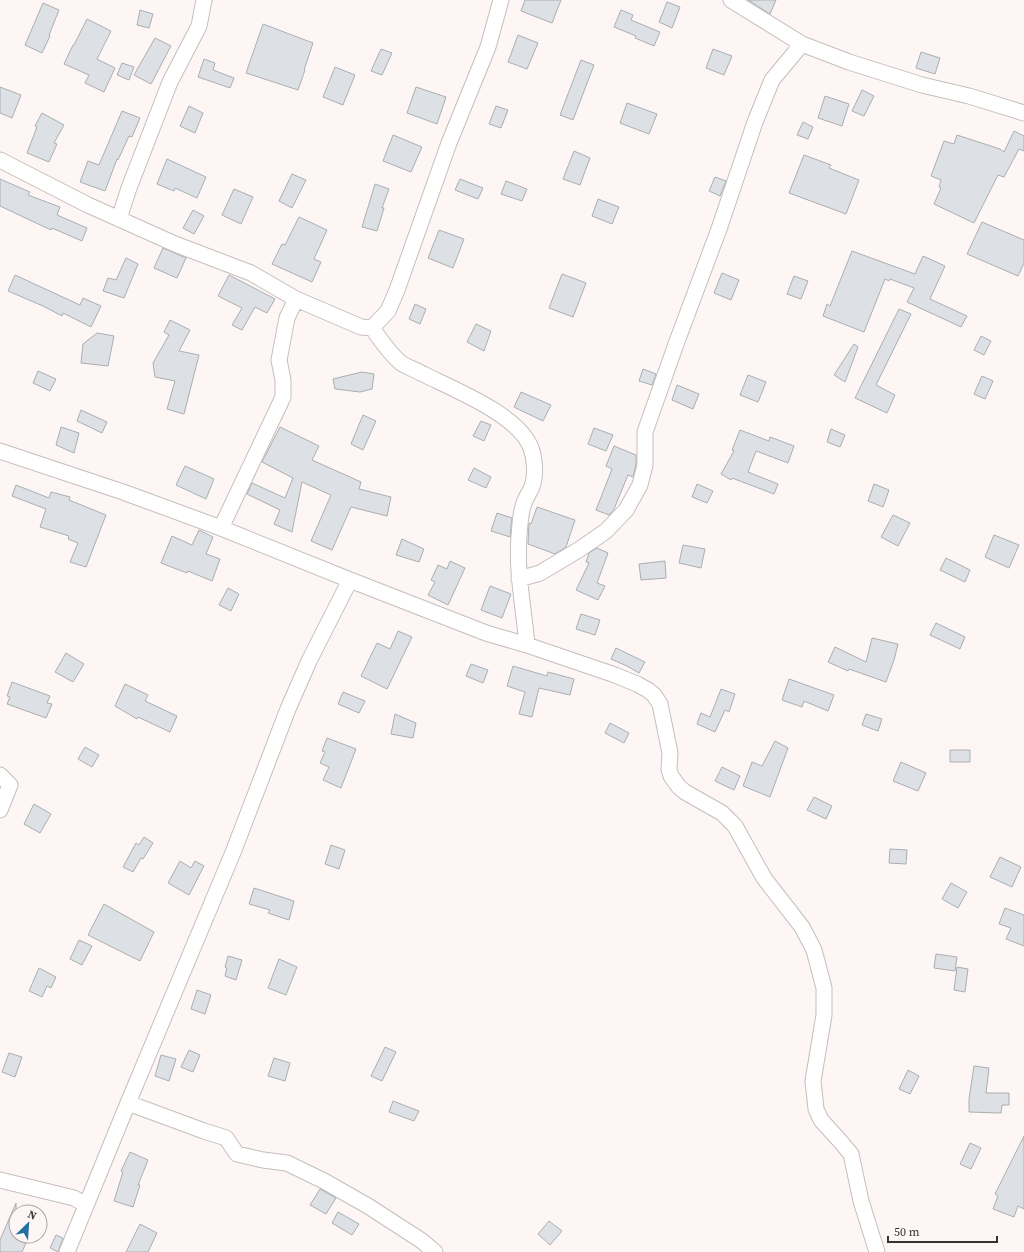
<svg xmlns="http://www.w3.org/2000/svg" width="1024" height="1252" viewBox="0 0 1024 1252" font-family="'Source Serif 4',serif">
<rect width="100%" height="100%" fill="#fdf6f5"/>
<path fill="#dde1e5" stroke="#aaaeb2" d="M525,0H561L552,23L521,11Z
M748,0H776L770,14Z
M667,2L680,7L672,28L659,22Z
M43,3L59,10L49,35L50,36L42,53L25,45Z
M140,10L153,14L149,28L137,25Z
M621,10L633,15L631,20L660,32L654,46L635,38L636,36L614,27Z
M87,19L111,31L97,59L115,68L104,92L85,83L89,75L64,64L73,45H74Z
M263,24L313,43L304,70H305L298,90L246,73Z
M518,35L538,43L527,69L508,62Z
M155,38L171,46L151,84L134,75Z
M381,49L392,53L382,75L371,71Z
M713,49L732,56L724,75L706,68Z
M921,52L940,58L935,74L916,68Z
M204,59L215,63L213,70L234,78L230,88L198,77Z
M581,60L594,65L573,120L560,115Z
M122,63L134,67L129,80L117,75Z
M335,67L355,75L343,105L323,97Z
M0,87L21,95L12,118L0,113Z
M416,87L446,97L437,124L407,113Z
M862,90L874,96L864,116L852,111Z
M825,96L849,104L842,126L818,118Z
M627,103L657,114L649,134L620,123Z
M189,106L203,113L195,133L180,126Z
M496,106L508,110L501,128L489,124Z
M122,111L140,118L132,137L129,136L118,160L117,159L105,191L80,182L88,161L99,165Z
M42,113L64,125L54,143L57,144L49,162L27,153L37,127L35,126Z
M803,122L813,127L808,139L797,135Z
M1014,131L1024,136V151L1019,149L1004,177L998,175L974,223L934,204L941,188L939,187L941,180L931,176L944,141L954,144L957,135L1000,149L1004,152Z
M393,135L422,147L411,172L383,161Z
M574,151L590,158L580,185L563,179Z
M804,155L831,165L829,168L859,180L846,214L789,193Z
M167,159L206,177L197,198L175,188L174,191L157,184Z
M292,174L306,180L292,208L279,201Z
M715,177L726,181L720,196L709,191Z
M0,179L30,192L28,195L60,207L57,215L87,228L82,241L52,228L51,230L0,206Z
M460,179L483,188L478,199L455,190Z
M506,181L527,189L522,201L501,194Z
M375,184L389,189L382,208H384L377,231L362,227Z
M234,189L253,197L241,224L222,215Z
M598,199L619,207L612,224L592,216Z
M193,210L204,216L194,234L183,228Z
M299,217L327,230L314,259L321,262L312,282L272,264L282,244L285,245Z
M982,222L1024,240V263L1018,276L967,254Z
M439,230L464,239L453,268L428,258Z
M163,248L186,258L177,278L154,268Z
M852,251L915,274L923,256L945,266L930,299L967,316L961,327L907,302L914,288L890,279L889,281L885,279L864,332L823,316L827,304L830,306Z
M126,258L138,264L124,298L103,291L108,278L116,280Z
M722,273L739,280L731,300L714,293Z
M562,274L586,283L573,317L549,308Z
M15,275L80,305L83,298L101,306L91,327L63,313L62,316L43,306L8,291Z
M229,275L275,299L267,313L255,307L242,330L232,325L242,308L218,296Z
M794,276L808,281L801,299L787,294Z
M415,304L426,309L420,324L409,319Z
M899,309L911,314L876,385L895,395L887,413L855,398Z
M170,320L190,330L179,351L199,355L184,414L167,409L175,381L155,377L153,363L169,335L164,332Z
M476,324L491,331L484,351L467,342Z
M97,333L114,336L108,366L81,363L83,344Z
M981,336L991,341L984,355L974,350Z
M854,344L858,347L845,382L834,375Z
M643,369L656,374L652,385L639,381Z
M38,371L56,379L50,391L33,383Z
M362,372L374,374L372,389L360,392L335,389L333,379Z
M748,375L766,382L758,402L740,395Z
M982,376L993,381L985,399L974,394Z
M677,385L699,394L693,409L672,400Z
M521,392L551,405L543,421L514,407Z
M81,410L107,422L102,433L77,421Z
M363,415L376,421L363,450L351,444Z
M481,421L491,425L484,441L473,436Z
M61,427L79,433L74,453L56,445Z
M280,427L319,446L312,460L361,482L359,489L391,497L387,516L351,507L332,550L311,541L331,495L302,482L292,532L274,524L280,510L247,494L252,483L285,498L293,478L262,462Z
M594,428L613,435L606,451L588,444Z
M831,429L845,435L840,447L827,442Z
M740,430L769,441L770,437L794,446L788,463L756,451L748,472L778,484L774,494L732,478L731,480L721,474L734,451L732,450Z
M614,446L636,455V464L633,477L628,475L614,509L609,515L596,510L612,469L606,466Z
M185,466L214,479L206,499L176,485Z
M474,468L491,477L486,488L468,480Z
M697,484L713,491L707,503L692,497Z
M874,484L889,490L883,507L868,501Z
M16,485L49,498L51,492L70,497L69,500L106,515L86,567L70,562L78,543L68,539L69,536L40,527L46,509L12,496Z
M537,507L575,520L566,547L555,554L528,544L529,523L531,524Z
M497,513L512,518L510,537L491,531Z
M893,515L910,523L898,546L881,537Z
M199,530L213,537L206,554L220,559L212,581L188,571L187,573L161,563L172,536L192,545Z
M994,535L1019,545L1009,568L985,557Z
M402,539L424,549L419,562L396,555Z
M683,545L705,549L701,568L679,563Z
M597,548L608,553L597,583L605,586L598,600L576,590L589,563L586,562L589,553Z
M946,558L970,570L965,582L940,570Z
M450,561L465,568L448,605L428,595L435,582L431,580L438,565L447,569Z
M665,561L666,578L641,580L639,564Z
M490,586L511,594L502,618L481,610Z
M228,588L239,594L231,611L219,605Z
M581,614L600,620L595,635L576,629Z
M936,623L965,637L960,649L930,635Z
M398,631L412,637L387,689L361,676L377,643L390,649Z
M872,638L898,644L894,660L886,682L849,669L848,671L828,662L835,647L866,662Z
M616,648L645,662L639,673L627,666L611,659Z
M66,653L84,664L73,682L55,672Z
M471,664L488,670L483,683L466,676Z
M513,666L547,676L548,672L574,679L570,695L539,688L532,717L519,714L525,692L507,686Z
M789,679L834,695L828,711L804,701L802,707L782,700Z
M12,682L50,696L47,703L52,704L46,718L7,704L10,697L7,696Z
M125,684L148,695L145,701L177,716L170,732L138,717L137,719L115,706Z
M721,689L735,694L729,712L725,710L715,732L697,724L701,713L710,717Z
M343,692L365,701L359,713L338,704Z
M395,714L416,723L413,738L391,734Z
M866,714L882,719L878,731L862,725Z
M610,723L629,733L624,743L605,733Z
M327,738L356,749L341,788L323,780L329,767L320,763L325,752L322,751Z
M775,741L788,748L770,797L743,786L752,762L762,766Z
M85,747L99,755L92,767L78,759Z
M950,750H970V762H950Z
M901,762L926,773L918,791L893,781Z
M722,767L740,776L734,790L715,781Z
M814,797L832,806L826,819L807,810Z
M34,804L51,814L40,833L24,824Z
M144,837L153,843L143,859L141,858L133,872L123,867L136,843L139,845Z
M331,845L345,850L339,869L325,864Z
M890,849L907,850L906,864L889,863Z
M1000,857L1021,867L1012,887L990,877Z
M180,861L191,868L195,861L204,866L189,895L168,883Z
M951,883L967,892L958,908L942,899Z
M254,888L294,901L289,920L268,913L270,910L249,904Z
M104,904L154,932L140,961L88,935Z
M1005,908L1024,915V946L1006,939L1011,928L999,924Z
M79,940L92,946L82,965L70,959Z
M936,954L957,957L955,971L934,968Z
M228,956L242,960L236,980L225,976L227,968L225,967Z
M279,959L297,967L286,995L268,988Z
M957,967L968,969L965,992L954,990Z
M39,968L56,977L51,988L47,986L42,997L29,991Z
M197,990L211,995L205,1014L191,1009Z
M385,1047L396,1052L382,1081L371,1076Z
M189,1050L200,1055L193,1072L181,1067Z
M9,1053L22,1057L15,1077L2,1072Z
M161,1055L176,1059L169,1081L155,1076Z
M274,1058L290,1063L285,1081L268,1076Z
M974,1066L989,1068L986,1093H1009V1105H1002L1001,1113L969,1112V1099Z
M908,1070L919,1076L910,1094L899,1089Z
M393,1101L419,1111L414,1121L389,1112Z
M1024,1136V1209L1018,1206L1014,1217L993,1209L998,1196L995,1194Z
M970,1143L981,1148L971,1169L960,1164Z
M130,1152L148,1160L138,1185H140L133,1207L114,1201L123,1172L121,1171Z
M320,1189L336,1198L326,1214L310,1205Z
M16,1203V1236H29L22,1252H0V1240Z
M338,1212L359,1224L352,1235L332,1223Z
M549,1221L562,1231L550,1245L538,1234Z
M140,1224L157,1233L148,1252H126Z
M56,1235L63,1238L58,1252L50,1248Z"/>
<g fill="none" stroke-linecap="round" stroke-linejoin="round">
<g stroke="#c5bebd" stroke-width="17">
<path id="minor" d="M731,0L802,44L849,62L922,85L969,96L1024,113
M0,160L88,205L175,244L251,273L296,299
M119,219L129,188L170,82L199,26L204,0
M372,328C380,339 390,354 401,363C407,367 416,370 423,374C453,389 519,415 531,448C535,459 536,476 532,487C529,493 525,499 523,506C520,516 520,526 519,536C516,573 524,609 527,645
M0,451L123,492L221,528L350,580L486,633L527,645L615,675L637,684L648,690L654,695L660,704L670,753L669,769L671,776L679,787L685,792L722,813L735,826L764,878L802,927L814,950L824,988V1015L813,1081L816,1109L821,1120L840,1141L851,1154L861,1201L877,1252
M221,528L283,397V380L279,360L287,318L296,299L361,327L372,328L388,311L397,290L449,143L488,47L501,0
M519,579L540,573L580,549L606,531L626,510L640,485L645,465V432L676,344L719,229L755,122L772,80L802,44
M0,775L10,785L0,810
M128,1103L204,1131L226,1138L237,1154L263,1160L287,1163L324,1181L368,1206L422,1241L435,1252
M0,1180L74,1198L86,1205
M67,1252L128,1103L234,850L288,709L309,661L350,580"/>
</g>
<use href="#minor" stroke="#fff" stroke-width="15"/>
</g>
<g transform="translate(28 1224) rotate(25)"><circle r="19" fill="#fdf6f5" stroke="#ada8a7"/>
<path d="M0-3L7 15L0 10L-7 15Z" fill="#2571a4"/>
<text y="-6" font-size="11" font-weight="bold" text-anchor="middle" fill="#363433">N</text>
</g>
<path d="M888 1236v6h109v-6" fill="none" stroke="#363433" stroke-width="2"/>
<text x="894" y="1236" font-size="12" fill="#363433" stroke="#fdf6f5" stroke-width="3" paint-order="stroke">50 m</text>
</svg>
